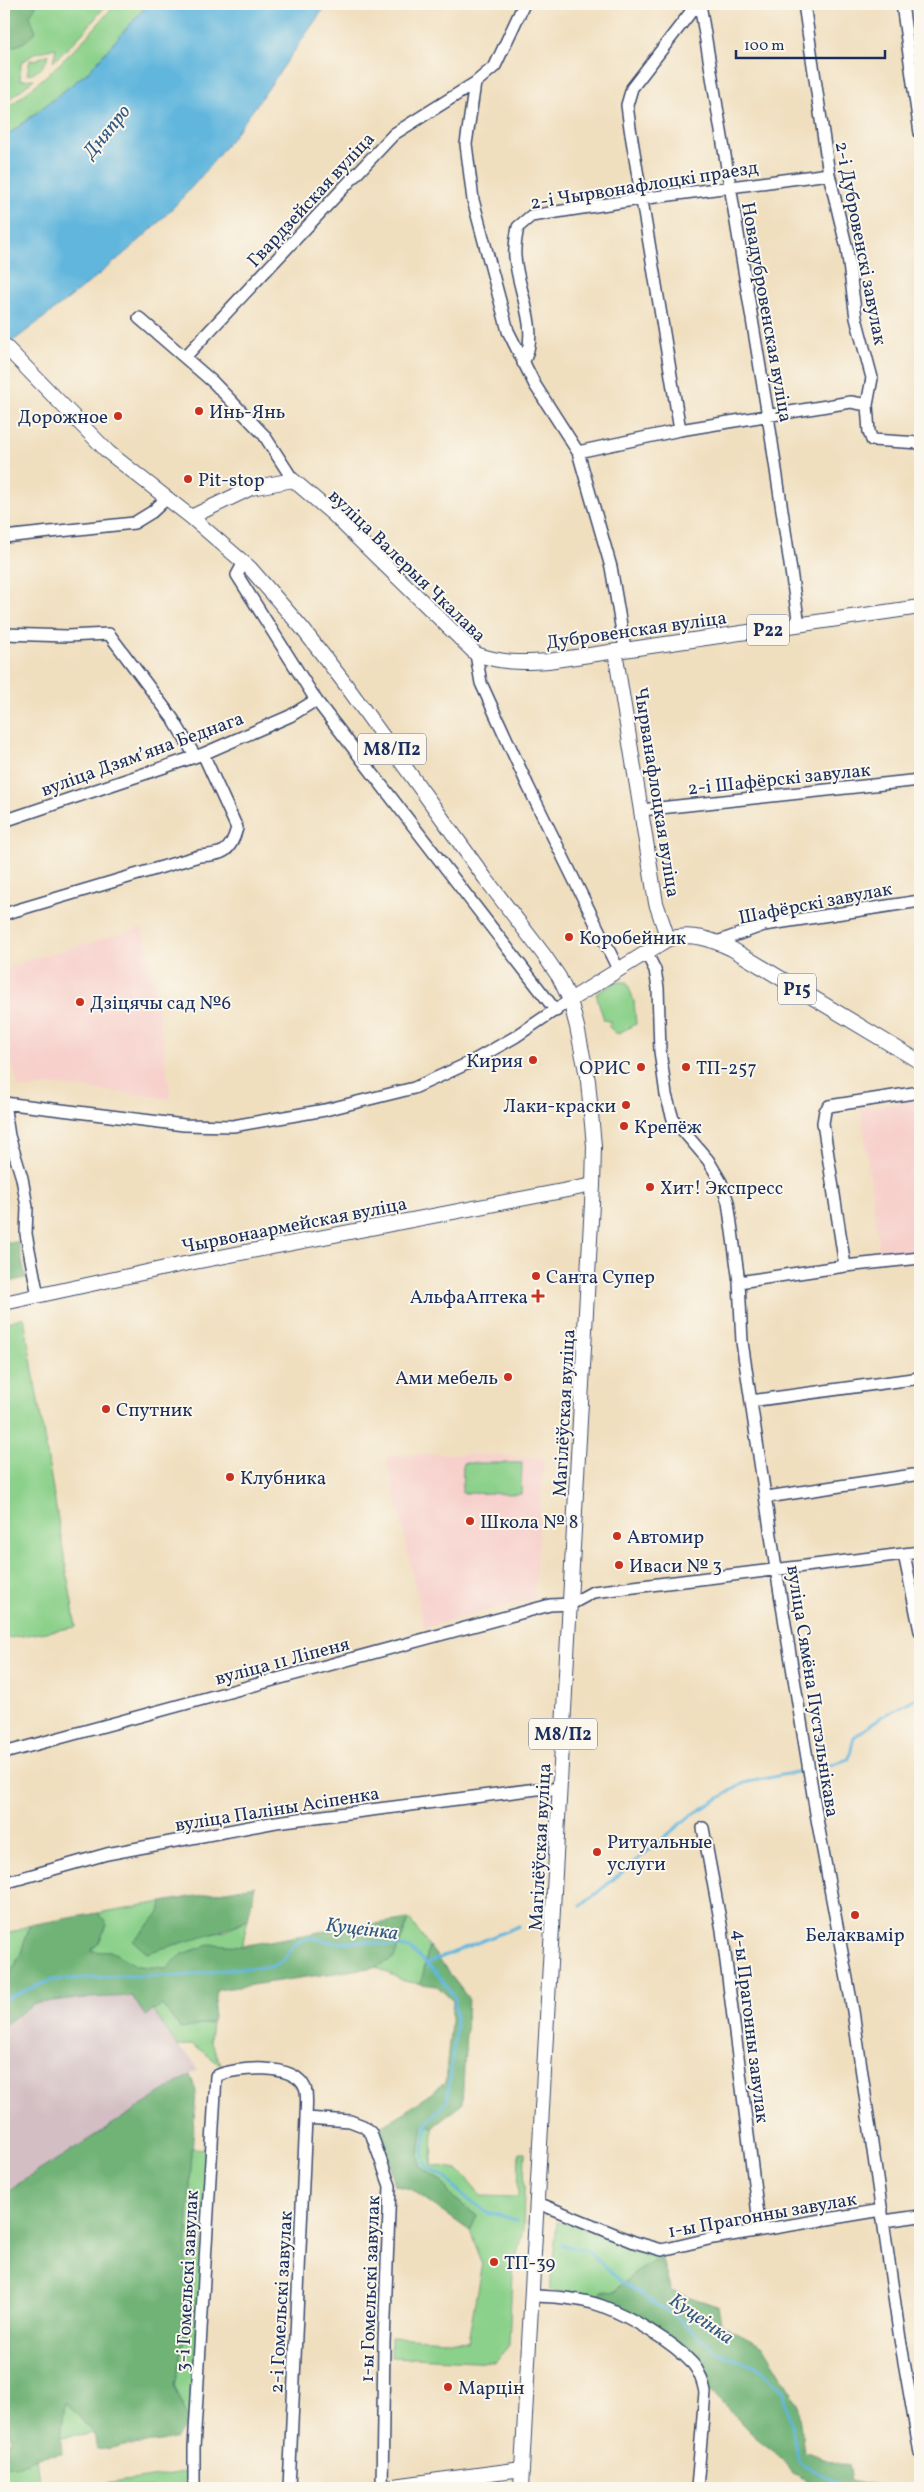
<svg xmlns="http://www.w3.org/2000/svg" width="924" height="2492" viewBox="0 0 924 2492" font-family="Vollkorn,serif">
<rect width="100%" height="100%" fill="#fbf7ec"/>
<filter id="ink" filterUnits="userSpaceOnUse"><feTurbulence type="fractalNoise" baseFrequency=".02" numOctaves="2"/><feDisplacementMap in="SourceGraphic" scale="10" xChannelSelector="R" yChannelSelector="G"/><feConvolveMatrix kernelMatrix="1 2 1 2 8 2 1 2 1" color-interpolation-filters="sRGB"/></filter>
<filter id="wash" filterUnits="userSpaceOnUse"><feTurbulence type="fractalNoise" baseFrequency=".0096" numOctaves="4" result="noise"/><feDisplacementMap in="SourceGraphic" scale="20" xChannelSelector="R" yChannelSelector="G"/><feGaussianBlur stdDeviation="1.12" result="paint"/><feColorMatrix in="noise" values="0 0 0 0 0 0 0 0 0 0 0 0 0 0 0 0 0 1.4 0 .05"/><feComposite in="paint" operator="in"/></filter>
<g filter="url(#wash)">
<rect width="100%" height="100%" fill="#f0dfbf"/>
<path fill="#f7d0cc" d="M142,928L151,961L171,1099L58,1085L19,1088L4,1037V967Z
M916,1099L920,1124V1252L880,1256L861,1109Z
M424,1454H477L544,1459L534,1598L424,1628L387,1457Z"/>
<path fill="#d2bec3" d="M132,1996L145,2015L153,2010L178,2047L192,2059L198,2070L4,2193V2025L33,2004L68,1999Z"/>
<path fill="#8cd18b" stroke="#548074" d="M4,4H107L82,34L53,62L56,48L35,53L21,63L20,80L34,79L4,104Z
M115,4H148L88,72L4,138V111C47,76 80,48 115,4Z
M49,54C44,67 41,71 27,75L30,60H35Z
M615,982H627L634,1001L636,1024L617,1034L608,1026L611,1022L604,1020L596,994Z
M24,1317L76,1627L4,1639V1323Z
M463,1463H522L521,1494L462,1493Z
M162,1902L160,1913L133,1941L201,1936L226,1931L248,1919L242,1946C209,1944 192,1945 166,1968L137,1966L113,1953L89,1951L98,1944L107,1925L98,1913Z
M409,1919L429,1946L421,1984L404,1981L376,1967L394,1958Z
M30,1925L21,1953L4,1988V1936Z
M162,2005L181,2029L212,2023L210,2040L222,2066L192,2044L178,2047L153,2010Z
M423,2124L433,2127L432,2165L458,2169L482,2196L518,2197L519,2152H525L523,2231L512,2273L509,2345L496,2362L391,2357V2337L468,2341L482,2262L470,2231L477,2216L450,2195L442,2181L421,2167L419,2154Z
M192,2148L208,2149L193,2414L189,2421L174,2385L192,2310L185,2266Z
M557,2221L575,2223L626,2249L661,2257L629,2277L614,2292L601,2291L599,2298L550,2290Z
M65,2402L94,2433L61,2437Z
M36,2458L40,2488H4V2465L15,2467Z
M188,2471V2488H79L178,2473Z
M496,2481L502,2484V2488H464V2485Z"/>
<path fill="#71b377" stroke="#46716a" d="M4,4H37L30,16L36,31C26,42 19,48 4,46Z
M4,1242H18L26,1278L4,1283Z
M255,1886L248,1919C217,1936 180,1942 147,1953L133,1941L160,1913L162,1902Z
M98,1913L107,1925L98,1944L90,1951L113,1952L137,1966L166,1968L182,1954L213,1944L242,1946L319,1932L409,1919L394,1958L376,1967L217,1990L212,2023L181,2029L162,2005L145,2016L132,1996L68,1999L33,2004L4,2025V1988L21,1953L30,1925Z
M429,1946L468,1998L462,2104L433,2127L423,2124L419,2154L421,2167L442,2181L450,2195L477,2216L470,2231L411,2189L395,2186L388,2157L375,2130L405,2112L445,2083L453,2001L437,1986L421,1984Z
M190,2075L196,2090L185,2266L192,2310L174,2385L189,2421L174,2439L97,2450L94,2433L65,2402L61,2437L62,2454L36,2458L15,2467L4,2465V2445L11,2441L7,2423L4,2422V2193Z
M661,2257L671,2291L718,2306L721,2324L762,2345L797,2402L804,2451L848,2466L851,2480L892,2488H822L792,2473L776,2453L754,2436L710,2391L701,2361L656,2327L599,2298L601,2291L615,2292L629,2277Z"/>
<path fill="#60b6dd" stroke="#3e729e" d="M148,4H327C270,85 215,172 141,239C97,278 50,313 4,348V138L88,72Z"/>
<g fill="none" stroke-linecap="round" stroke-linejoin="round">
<path stroke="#60b6dd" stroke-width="3" d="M820,1768L849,1759L854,1737L881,1717L920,1696
M581,1906L690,1816L744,1783L801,1771
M427,1963L519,1926
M4,1999L52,1980L125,1976H182L239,1968L270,1967L283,1961L294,1944L311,1937L335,1943L364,1941L410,1949L435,1971L455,1998L456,2028L447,2101L427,2122L423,2152L426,2166L447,2178L463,2196L487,2212L516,2220
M561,2245L586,2250L622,2282L678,2318L716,2352L757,2366L784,2392L799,2462L845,2488"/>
</g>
</g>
<g filter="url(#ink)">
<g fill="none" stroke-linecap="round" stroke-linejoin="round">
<g stroke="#3b496d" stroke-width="14">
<path id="minor" d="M700,4L768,416L799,625
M804,4L829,174L847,249L856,318L872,378L867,405L869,432L872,440L920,443
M902,4L920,133
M475,83L466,144L473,200L508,331L535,385L578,452L611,567L625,649
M139,318L213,382L264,435L293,480
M185,357L394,134L475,83L495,66L524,4
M523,363C541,330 518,293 515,257C514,247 516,237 518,227L531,216L640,199L829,174
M680,430L630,128L627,105L632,88L697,4
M578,452L680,430L851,402L867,405
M4,537L134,523L152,512L166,499
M244,562L237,575L316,700L556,1011
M4,634L67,636L109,634L173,719L195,756
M476,654L481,683L528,786L618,969
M641,810L920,780
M4,821L203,754L290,716L316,700
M4,914L199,856C224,854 230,853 237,828L203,754
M717,942L764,925L920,901
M646,952L655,970L658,988L660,1051L666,1095L673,1119L708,1160L721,1182L728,1202L739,1282L742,1342L776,1569L817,1819L853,2011L900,2339L920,2453
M4,1103L184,1125L233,1126L325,1110L414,1088L471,1062L515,1037L570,1000
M4,1103L9,1136L22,1178L27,1207L26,1234L38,1296
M845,1266L823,1123L825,1111L829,1106L920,1092
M739,1282L845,1266L920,1258
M751,1401L920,1378
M767,1497L920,1474
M904,1554L920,1631
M4,1753L550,1605L571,1604L593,1592L920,1552
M703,1828L722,1930L760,2230
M4,1883L107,1854L276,1822L537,1789H560
M306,2118L350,2121L363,2126L371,2133L390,2186L384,2343L382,2488
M538,2203L634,2242L662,2250L713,2238L882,2210
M884,2221L920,2216
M533,2296C555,2297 581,2298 602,2306C629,2316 673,2342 693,2364C700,2372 703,2382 705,2392L697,2488
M194,2488V2448L216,2076C237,2067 294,2062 305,2088C308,2095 306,2110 306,2118L289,2488"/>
</g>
<g stroke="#3b496d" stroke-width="16">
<path id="major" d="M4,345L108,452L191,517L250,568L302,628L343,681L485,878L544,955L559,977L570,1000L577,1027L588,1081L594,1146L593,1185L521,2488
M191,517L251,488L293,480L334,515L476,654C501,663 521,663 548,661L920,607
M615,651L656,903L668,939
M570,1000L668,939C691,932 711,939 732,949L920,1062
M4,1303L179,1265L593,1185
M379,2488L522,2469"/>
</g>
<use href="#minor" stroke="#fff" stroke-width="11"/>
<use href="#major" stroke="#fff" stroke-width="14"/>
</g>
</g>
<g fill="#c8321e" stroke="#fbf7ec" stroke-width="2">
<circle cx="199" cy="411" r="5"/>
<circle cx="118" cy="416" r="5"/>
<circle cx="188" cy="479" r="5"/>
<circle cx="569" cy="937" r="5"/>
<circle cx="80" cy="1002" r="5"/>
<circle cx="533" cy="1060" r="5"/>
<circle cx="641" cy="1067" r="5"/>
<circle cx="686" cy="1067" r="5"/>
<circle cx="626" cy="1105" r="5"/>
<circle cx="624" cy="1126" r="5"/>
<circle cx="650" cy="1187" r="5"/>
<circle cx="536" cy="1276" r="5"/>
<path d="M535.5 1288.5h5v5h5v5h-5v5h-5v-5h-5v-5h5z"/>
<circle cx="508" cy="1377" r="5"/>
<circle cx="106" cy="1409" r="5"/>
<circle cx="230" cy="1477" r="5"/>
<circle cx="470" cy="1521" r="5"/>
<circle cx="617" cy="1536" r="5"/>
<circle cx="619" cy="1565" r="5"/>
<circle cx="597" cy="1852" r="5"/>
<circle cx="855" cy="1915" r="5"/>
<circle cx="494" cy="2262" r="5"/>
<circle cx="448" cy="2387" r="5"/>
</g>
<g text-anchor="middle" stroke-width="4" stroke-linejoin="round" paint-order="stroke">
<g fill="#fbf7ec" stroke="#5e6b89" stroke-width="1">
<rect x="747" y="614.5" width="42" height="31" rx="4"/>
<rect x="358" y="733.5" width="68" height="31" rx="4"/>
<rect x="778" y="973.5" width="38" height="31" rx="4"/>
<rect x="529" y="1718.5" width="68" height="31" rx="4"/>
</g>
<g font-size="18" font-weight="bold" fill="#1b2f5e">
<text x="768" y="636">Р22</text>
<text x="392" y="755">М8/П2</text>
<text x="797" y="995">Р15</text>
<text x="563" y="1740">М8/П2</text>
</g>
<g font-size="19" fill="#1b2f5e" stroke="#fbf7ec">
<text transform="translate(644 184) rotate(-9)" y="7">2-і Чырвонафлоцкі праезд</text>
<text transform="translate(310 199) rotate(-47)" y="7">Гвардзейская вуліца</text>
<text transform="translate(862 243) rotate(79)" y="7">2-і Дубровенскі завулак</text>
<text transform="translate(768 312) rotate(80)" y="7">Новадубровенская вуліца</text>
<text transform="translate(408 565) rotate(44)" y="7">вуліца Валерыя Чкалава</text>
<text transform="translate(636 629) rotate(-8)" y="7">Дубровенская вуліца</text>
<text transform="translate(142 753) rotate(-20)" y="7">вуліца Дзямʼяна Беднага</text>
<text transform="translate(779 778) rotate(-6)" y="7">2-і Шафёрскі завулак</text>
<text transform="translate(658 792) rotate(81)" y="7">Чырванафлоцкая вуліца</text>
<text transform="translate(815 902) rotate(-11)" y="7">Шафёрскі завулак</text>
<text transform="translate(294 1224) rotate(-11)" y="7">Чырвонаармейская вуліца</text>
<text transform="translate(563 1413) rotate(-87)" y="7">Магілёўская вуліца</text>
<text transform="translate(282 1660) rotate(-15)" y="7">вуліца 11 Ліпеня</text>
<text transform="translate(814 1691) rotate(81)" y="7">вуліца Сямёна Пустэльнікава</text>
<text transform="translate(277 1808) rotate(-9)" y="7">вуліца Паліны Асіпенка</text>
<text transform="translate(539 1847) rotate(-87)" y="7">Магілёўская вуліца</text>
<text transform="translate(752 2026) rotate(83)" y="7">4-ы Прагонны завулак</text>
<text transform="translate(762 2214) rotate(-10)" y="7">1-ы Прагонны завулак</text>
<text transform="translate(186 2281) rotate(-87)" y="7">3-і Гомельскі завулак</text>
<text transform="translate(369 2289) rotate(-88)" y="7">1-ы Гомельскі завулак</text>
<text transform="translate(280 2302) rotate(-87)" y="7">2-і Гомельскі завулак</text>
</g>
<g font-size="19" fill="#1b2f5e" stroke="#fbf7ec" text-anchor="start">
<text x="209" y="418">Инь-Янь</text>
<text x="108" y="423" text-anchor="end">Дорожное</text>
<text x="198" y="486">Pit-stop</text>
<text x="579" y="944">Коробейник</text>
<text x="90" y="1009">Дзіцячы сад №6</text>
<text x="523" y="1067" text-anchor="end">Кирия</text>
<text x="631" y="1074" text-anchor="end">ОРИС</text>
<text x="696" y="1074">ТП-257</text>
<text x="616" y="1112" text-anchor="end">Лаки-краски</text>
<text x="634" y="1133">Крепёж</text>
<text x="660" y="1194">Хит! Экспресс</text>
<text x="546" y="1283">Санта Супер</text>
<text x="528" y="1303" text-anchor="end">АльфаАптека</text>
<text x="498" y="1384" text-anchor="end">Ами мебель</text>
<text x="116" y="1416">Спутник</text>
<text x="240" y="1484">Клубника</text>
<text x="480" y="1528">Школа № 8</text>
<text x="627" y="1543">Автомир</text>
<text x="629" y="1572">Иваси № 3</text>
<text x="607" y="1848">Ритуальные<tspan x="607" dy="22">услуги</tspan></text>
<text x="855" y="1941" text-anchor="middle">Белаквамір</text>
<text x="504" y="2269">ТП-39</text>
<text x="458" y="2394">Марцін</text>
</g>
<g font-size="20" font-style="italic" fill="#305884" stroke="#fbf7ec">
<text transform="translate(106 131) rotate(-51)" y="7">Дняпро</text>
<text transform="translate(362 1928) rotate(7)" y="7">Куцеінка</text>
<text transform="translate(702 2318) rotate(35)" y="7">Куцеінка</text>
</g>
</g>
<rect width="924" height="2492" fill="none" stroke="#fbf7ec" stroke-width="20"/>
<path d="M736 50v8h149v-8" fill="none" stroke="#1b2f5e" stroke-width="2.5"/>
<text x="744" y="50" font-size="15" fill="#1b2f5e" stroke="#fbf7ec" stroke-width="4" paint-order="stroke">100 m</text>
</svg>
